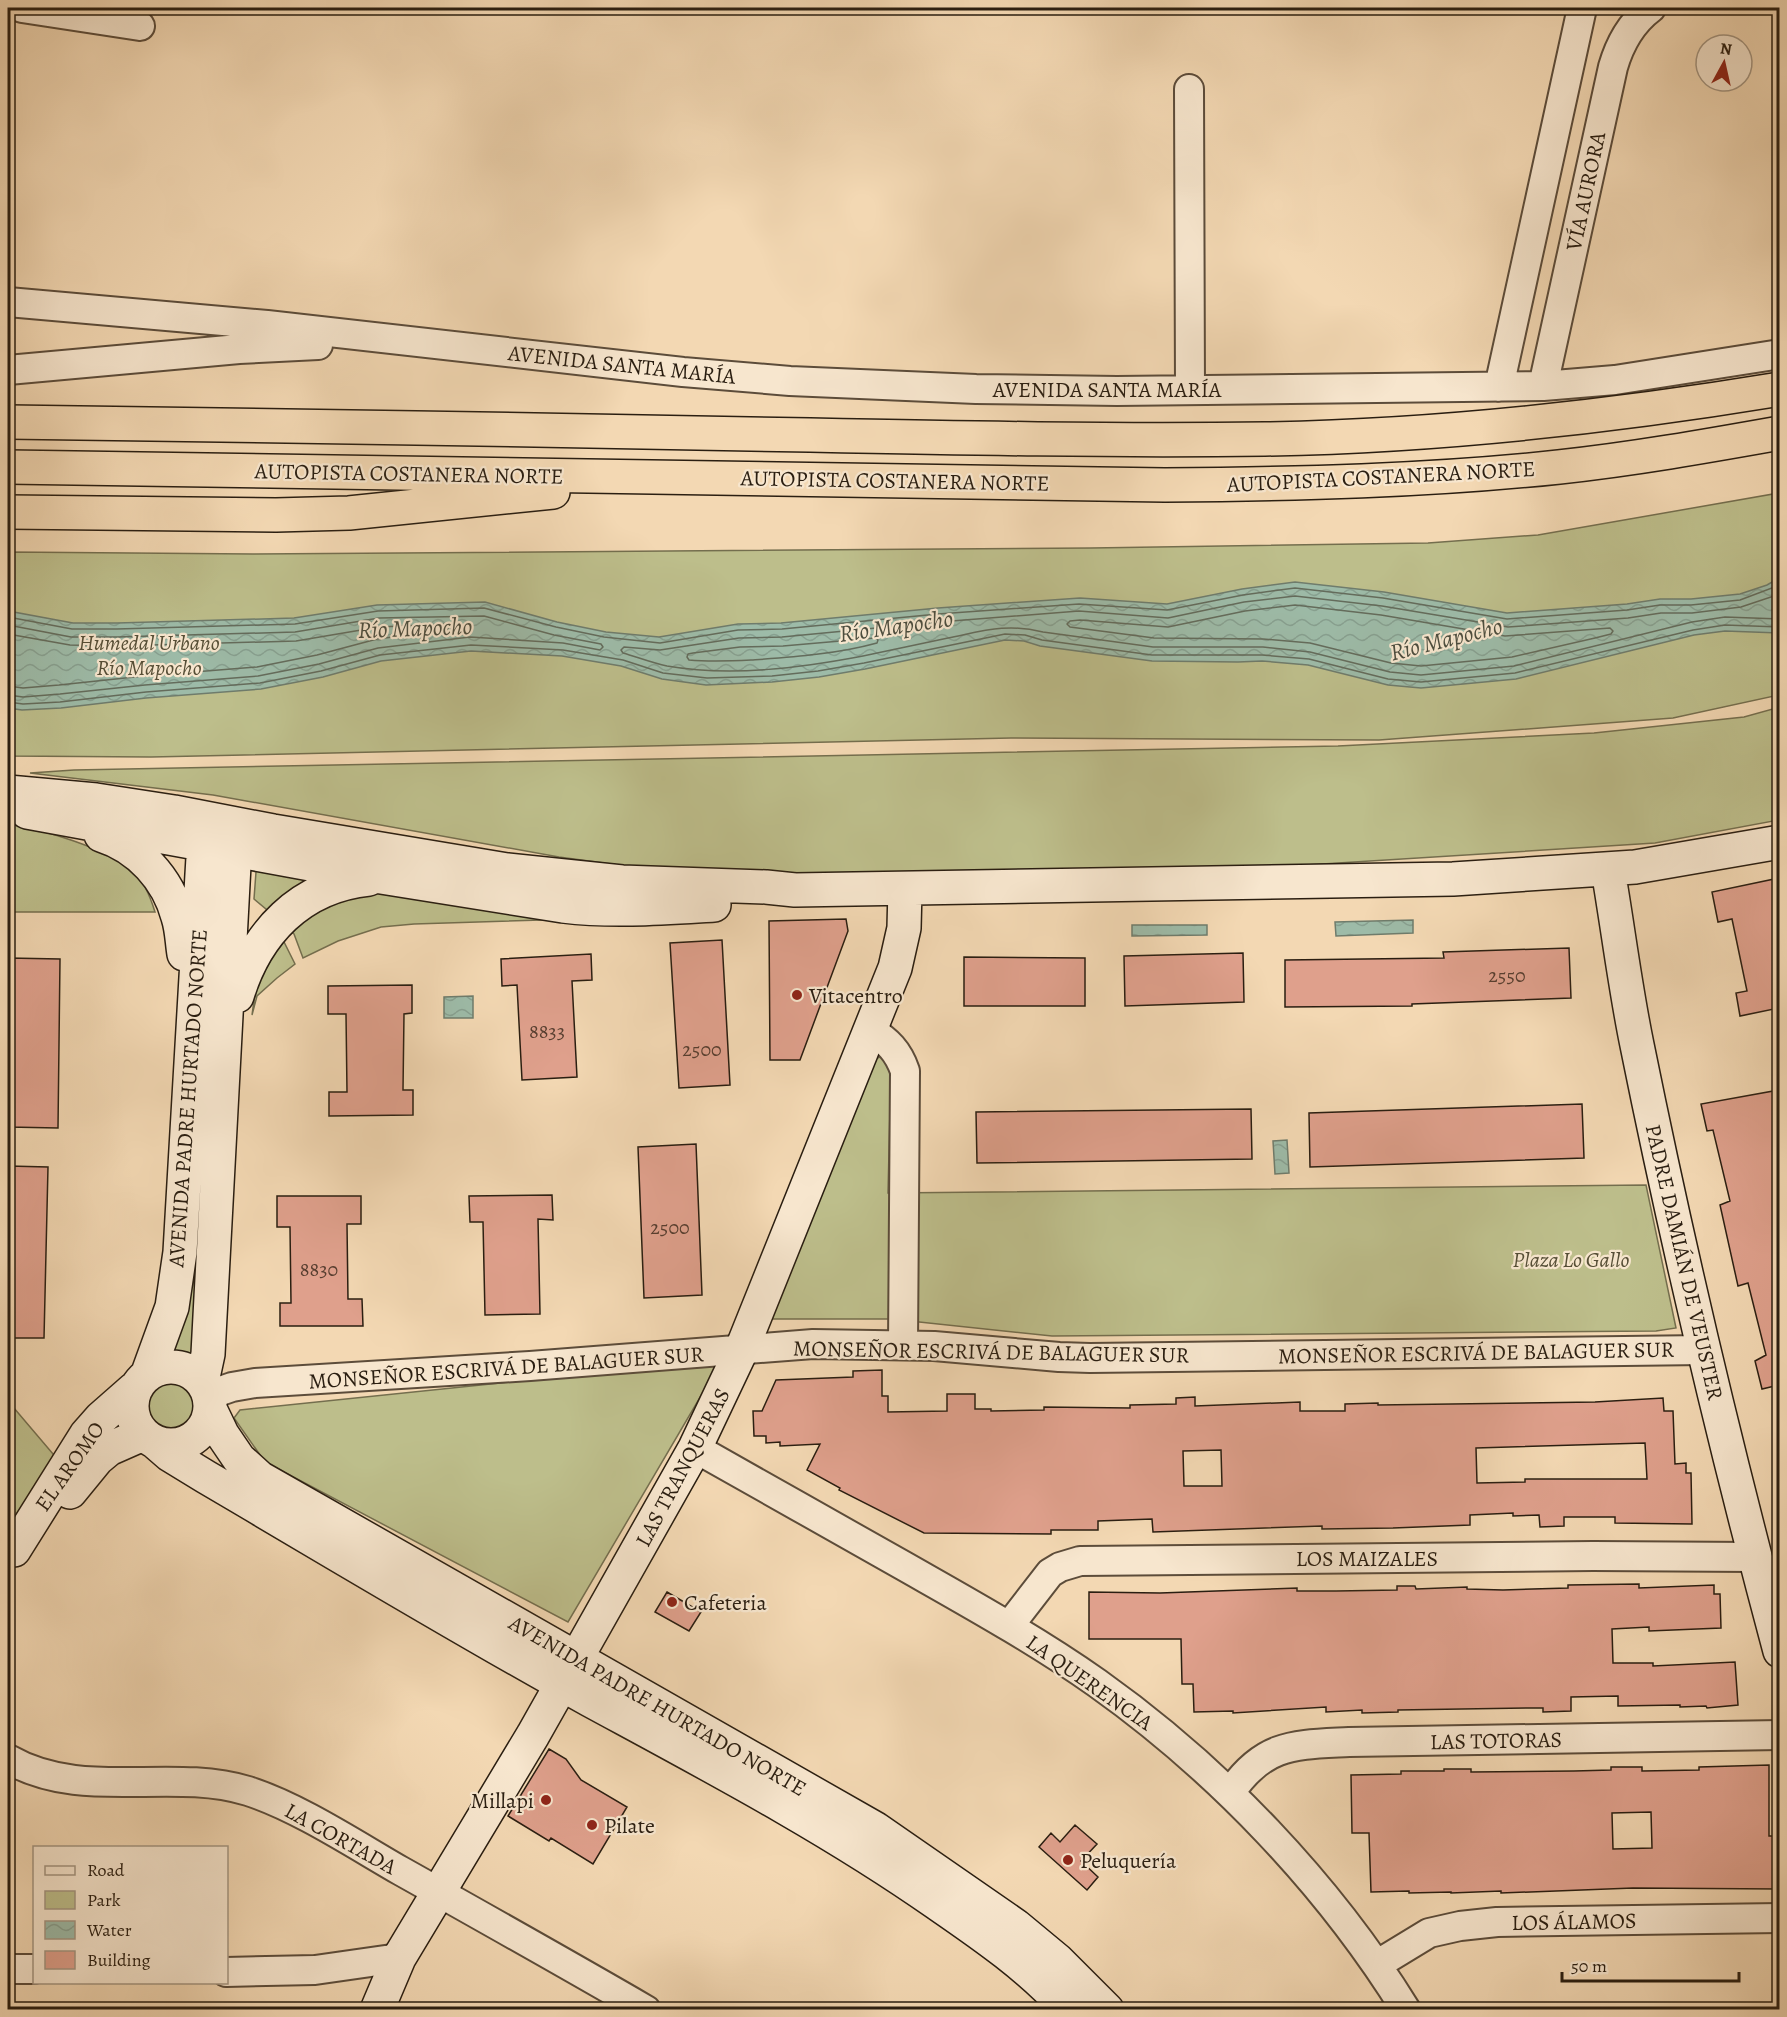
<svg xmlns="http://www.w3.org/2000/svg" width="1787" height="2017" viewBox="0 0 1787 2017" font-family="Alegreya,serif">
<defs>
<pattern id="water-waves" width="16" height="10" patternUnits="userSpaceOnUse" patternTransform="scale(1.5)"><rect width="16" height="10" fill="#9dbba8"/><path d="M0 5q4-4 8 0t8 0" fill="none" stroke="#87a090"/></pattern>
</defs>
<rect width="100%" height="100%" fill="#f3d8b3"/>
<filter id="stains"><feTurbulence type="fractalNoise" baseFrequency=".00333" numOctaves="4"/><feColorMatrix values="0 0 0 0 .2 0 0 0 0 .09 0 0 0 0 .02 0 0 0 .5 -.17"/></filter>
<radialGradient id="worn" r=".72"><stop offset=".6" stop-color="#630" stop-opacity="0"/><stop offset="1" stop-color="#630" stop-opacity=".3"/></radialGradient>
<path fill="#bdbe8b" stroke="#746e4e" stroke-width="1.5" d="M1779,493V695L1673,718L1379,740L1011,738L151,757L8,756V552L253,554L1091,548L1428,543L1538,535Z
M1780,707L1779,820L1655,843L1259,868L797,875L686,874L559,857L213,795L30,773L74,770L1338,746L1594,733L1744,717Z
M8,824C44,830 104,847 133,871C143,880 151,899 155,912H8Z
M251,860L328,870L272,914L254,899L256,872L250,870Z
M364,884L609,918L414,924L381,927L338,941L303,958L294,934L285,927Z
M279,937L284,942L295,964L277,978L257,996L252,1015L256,986Z
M208,1017L193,1357L172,1352Z
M880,1057L887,1060L891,1068L888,1193L1646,1185L1676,1328L1656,1331L1052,1336L891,1319H768L873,1060Z
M722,1360L568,1622L265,1462L234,1418L240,1410Z
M145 1407a25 25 0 1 1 50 0a25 25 0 1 1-50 0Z
M8,1401L59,1461L8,1530Z"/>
<path fill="url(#water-waves)" stroke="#6f7c6c" stroke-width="1.5" d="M1779,578V633L1725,631L1694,635L1516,679L1421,688L1388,685L1308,665L1262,661L1238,662L1152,661L1040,646L1024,641L1005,640L865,669L819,677L772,682L706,685L662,679L621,666L562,656L471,651L381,661L323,677L261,689L146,698L61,708L22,710L8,708V611L73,623H117L294,618L377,605L485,602L557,622L606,632L659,637L738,624L781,623L938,608L1080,598L1167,604L1242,589L1295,582L1384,592L1507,613L1627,604L1660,599H1691L1740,594L1767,585Z
M1413,920V933L1336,936L1335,922Z
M1132,925H1207V935L1132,936Z
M473,996V1018H444V997Z
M1287,1140L1289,1173L1275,1174L1273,1141Z"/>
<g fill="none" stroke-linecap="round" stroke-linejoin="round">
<path stroke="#646c5c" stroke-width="1.5" d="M1780,594L1741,607L1692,613H1661L1628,618L1508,627L1382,606L1295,596L1244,602L1168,618L1079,611L939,622L782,637L739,638L660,650L624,647L621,650L623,653C637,657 652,663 667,666C731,677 800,668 863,656C892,650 920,644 948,638C983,631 1007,623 1043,632L1153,647H1263L1310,652L1390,672L1421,675L1514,666L1692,622L1725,617L1780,619
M1295,605L1381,615L1505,636L1610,628L1613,631L1611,634L1595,638L1512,657L1421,666L1391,663L1310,643L1263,639L1154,638L1070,627L1067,624L1070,621L1080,620L1168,627L1245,611Z
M8,617L72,629H117L295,624L378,611L484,608L556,627L604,637L660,643L738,630L782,629L938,614L1079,604L1167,610L1243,595L1295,588L1383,598L1507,619L1627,610L1660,605H1691L1740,600L1780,585
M8,625L71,637H117L295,632L379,618L484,616L554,635L601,644L603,647L600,650L563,643L470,637L378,648L319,664L258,676L145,685L60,694L23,697L8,695
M8,634L70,645L117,646L296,641L379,627L446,624L449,627L447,630L377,639L317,655L257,667L144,676L59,685L23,688L8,686
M875,638L878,640L877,643C837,654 794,657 753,660C731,661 711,662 689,660L687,657L688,654L693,653L740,647L783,646Z
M8,702L23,704L60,702L146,692L260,683L321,671L380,655L471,645L563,650L623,660L663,673L707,678L772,676L818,671L864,663L1005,634L1025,635L1042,640L1152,655H1262L1309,659L1388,679L1421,682L1515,673L1693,630L1725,625L1780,627"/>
</g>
<path fill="#dfa08c" stroke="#2a1e11" stroke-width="1.5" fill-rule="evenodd" d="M1779,878V1008L1740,1016L1736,993L1747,991L1732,919L1718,922L1712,892Z
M846,919L848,931L800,1060H770L769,921Z
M722,940L730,1085L679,1088L670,943Z
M1569,948L1571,998L1412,1004V1006L1285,1007V960L1444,958L1443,952Z
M1243,953L1244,1002L1125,1006L1124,956Z
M591,954L592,980L572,981L577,1077L522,1080L517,985L502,986L501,959Z
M964,957L1085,958V1006H964Z
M8,958L60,959L58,1128L8,1127Z
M412,985V1013L404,1014L403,1090H413V1115L329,1116V1092H347L346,1014H328V986Z
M1779,1090V1118L1776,1119L1779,1136V1385L1762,1389L1755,1361L1766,1355L1748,1283L1738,1286L1720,1205L1730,1201L1713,1130L1707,1131L1701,1104Z
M1582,1104L1584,1158L1310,1167L1309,1113Z
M1251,1109L1252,1159L977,1163L976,1112Z
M696,1144L702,1295L644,1298L638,1147Z
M8,1166L48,1167L44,1338H8Z
M552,1195L553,1220L538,1219L540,1314L485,1315L483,1222H470L469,1196Z
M277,1196H361V1224H347L348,1299H362L363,1326H280V1303H291L290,1227H277Z
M882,1370V1396H888V1412L947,1411V1394H975V1409H991V1411L1044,1410V1407L1130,1408V1405L1176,1404V1398L1195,1397V1406L1300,1402V1411H1345V1404L1378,1403V1405L1595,1402L1663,1398L1664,1411H1673L1675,1464L1686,1463V1473H1691L1692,1524L1615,1523V1517H1564V1526L1540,1527L1539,1515L1513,1516V1513L1470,1515V1525L1393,1528L1322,1529V1526L1153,1532L1152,1519L1098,1521V1530H1051V1534L924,1533L839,1490L840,1488L807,1470L820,1444L780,1446V1442L766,1443V1436H754L753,1411H762L776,1380L853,1377V1371ZM1645,1443L1647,1479H1525V1482L1477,1483L1476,1448ZM1221,1450L1222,1486H1184L1183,1451Z
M1639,1584V1588L1714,1585V1594H1720L1721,1628L1649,1631V1627L1612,1629L1613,1663H1653V1666L1735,1662L1738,1705L1707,1708L1706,1706L1680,1707V1705L1618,1706V1696L1571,1697V1711L1543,1712V1708H1531L1398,1710V1712L1362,1713V1710L1326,1712V1707L1233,1713V1711L1194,1712L1193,1684H1182L1181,1639H1089V1592L1160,1593L1297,1588V1591H1336L1397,1590V1586H1415L1416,1589L1467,1587V1589L1503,1590L1568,1588V1585Z
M667,1592L701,1612L689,1631L655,1612Z
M549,1749L566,1759L581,1780L627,1807L593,1864L551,1838L549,1841L508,1816Z
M1769,1765V1836H1779V1889L1633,1888L1501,1893V1891L1451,1893V1892L1409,1893V1891L1371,1892L1369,1833H1352L1351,1775L1401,1774V1771H1444V1769H1471V1772L1574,1771L1611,1770V1767H1642V1771L1699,1770V1767ZM1651,1812L1652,1848L1613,1849L1612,1813Z
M1075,1825L1097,1844L1081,1861L1098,1877L1087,1890L1039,1847L1051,1833L1060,1842Z"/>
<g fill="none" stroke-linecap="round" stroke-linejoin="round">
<g stroke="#5c4c3a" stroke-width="32">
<path id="street" d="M22,8L140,26
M1189,89L1190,389
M8,302L267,325L683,372L790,381L976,389L1117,391L1543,386L1615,380L1780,354
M8,370L239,349L318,345
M1543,386L1613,67C1620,43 1631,23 1651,8
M1499,387L1582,8
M870,1030C888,1041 898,1051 905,1071L903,1345
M209,1395L232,1387L255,1383L530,1366L813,1344L934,1346L1059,1357L1090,1358L1704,1350
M695,1448C765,1487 834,1527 904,1566C969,1603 1036,1640 1097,1683C1218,1769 1328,1884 1406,2010
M1009,1626L1050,1573L1060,1567L1080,1561L1593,1556L1754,1557
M8,1759C83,1802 168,1767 248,1791C298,1807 354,1844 401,1871C483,1917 565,1963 646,2010
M1230,1793C1264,1743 1294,1745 1349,1742L1780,1735
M1378,1964L1429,1933L1460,1926L1497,1922L1780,1918
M8,1969H34
M226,1972L315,1970L399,1958"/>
</g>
<g stroke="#2a1e11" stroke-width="36">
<path id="secondary" d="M8,792L96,800L174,812L273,831L507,870L622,882L766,887L795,890L1453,879L1635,867L1780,842
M27,812L381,877L563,906C613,912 664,908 714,905
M101,835C139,847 168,879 178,917C182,929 182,942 184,954
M1608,870C1618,928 1625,987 1637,1045C1678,1248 1726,1450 1780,1651
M237,996C256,933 300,886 369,879
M132 1406a39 39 0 1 1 78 0a39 39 0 1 1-78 0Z
M148,1373L172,1307L180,1252L205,823
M202,1382L208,1354L236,827
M210,1409L222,1434L239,1459L260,1478L876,1829L1016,1926L1057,1960L1107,2010
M155,1442L170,1455L206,1477C334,1552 461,1629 590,1700C708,1764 828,1827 938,1904C983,1935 1031,1968 1068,2010
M70,1492L97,1459L109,1449L143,1434
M14,1550L86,1435L101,1418L134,1389
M377,2010L399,1958L533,1735L695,1448L741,1351L895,968L904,928L905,889"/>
</g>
<g stroke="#2a1e11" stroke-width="36">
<path id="highway" d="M8,422C275,424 543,431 810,435C962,438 1114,441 1265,439C1437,436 1610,417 1780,389
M8,467L1165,485C1296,484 1428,481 1559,467C1633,459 1707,446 1780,433
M8,512L276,515L349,513L553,492"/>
</g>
<use href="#street" stroke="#f7e6ce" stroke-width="28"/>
<use href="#secondary" stroke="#f7e6ce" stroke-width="33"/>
<use href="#highway" stroke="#f3d8b3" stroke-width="33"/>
</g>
<g fill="#8f2418" stroke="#f7e6ce" stroke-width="2">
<circle cx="797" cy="995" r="6"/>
<circle cx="672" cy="1602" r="6"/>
<circle cx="546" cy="1800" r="6"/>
<circle cx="592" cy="1825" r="6"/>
<circle cx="1068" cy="1860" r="6"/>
</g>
<g text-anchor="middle" stroke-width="4.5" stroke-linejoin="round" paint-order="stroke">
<g font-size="20" fill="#573e30">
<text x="1507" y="982">2550</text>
<text x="547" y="1038">8833</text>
<text x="702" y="1056">2500</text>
<text x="670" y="1234">2500</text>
<text x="319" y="1276">8830</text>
</g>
<g font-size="22" fill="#2a1e11" stroke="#f7e6ce">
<text transform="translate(1585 191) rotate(-78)" y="8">VÍA AURORA</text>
<text transform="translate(622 364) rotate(6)" y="8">AVENIDA SANTA MARÍA</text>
<text x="1107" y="397">AVENIDA SANTA MARÍA</text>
<text transform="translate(409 473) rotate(1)" y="8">AUTOPISTA COSTANERA NORTE</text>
<text transform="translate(1381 476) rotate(-3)" y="8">AUTOPISTA COSTANERA NORTE</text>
<text transform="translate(895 480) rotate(1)" y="8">AUTOPISTA COSTANERA NORTE</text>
<text transform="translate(187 1098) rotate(-86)" y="8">AVENIDA PADRE HURTADO NORTE</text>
<text transform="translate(1685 1262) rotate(77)" y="8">PADRE DAMIÁN DE VEUSTER</text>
<text transform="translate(991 1351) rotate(1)" y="8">MONSEÑOR ESCRIVÁ DE BALAGUER SUR</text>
<text transform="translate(1476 1352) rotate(-1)" y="8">MONSEÑOR ESCRIVÁ DE BALAGUER SUR</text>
<text transform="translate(506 1367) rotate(-4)" y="8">MONSEÑOR ESCRIVÁ DE BALAGUER SUR</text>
<text transform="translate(69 1466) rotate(-55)" y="8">EL AROMO</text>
<text transform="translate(682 1467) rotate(-62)" y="8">LAS TRANQUERAS</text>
<text x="1367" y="1566">LOS MAIZALES</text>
<text transform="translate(1090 1682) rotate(35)" y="8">LA QUERENCIA</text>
<text transform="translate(658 1705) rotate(30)" y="8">AVENIDA PADRE HURTADO NORTE</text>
<text transform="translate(1496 1740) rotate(-1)" y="8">LAS TOTORAS</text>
<text transform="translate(341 1838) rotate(29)" y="8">LA CORTADA</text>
<text transform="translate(1574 1921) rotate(-1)" y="8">LOS ÁLAMOS</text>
</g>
<g font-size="22" font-style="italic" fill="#564e36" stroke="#f7e6ce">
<text x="149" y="650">Humedal Urbano<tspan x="149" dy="25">Río Mapocho</tspan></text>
<text x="1571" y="1267">Plaza Lo Gallo</text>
</g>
<g font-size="22" fill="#2a1e11" stroke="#f7e6ce" text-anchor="start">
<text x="809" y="1003">Vitacentro</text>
<text x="684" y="1610">Cafeteria</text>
<text x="534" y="1808" text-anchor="end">Millapi</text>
<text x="604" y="1833">Pilate</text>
<text x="1080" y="1868">Peluquería</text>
</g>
<g font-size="24" font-style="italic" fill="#4c4d3e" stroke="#f7e6ce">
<text transform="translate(896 626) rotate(-8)" y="8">Río Mapocho</text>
<text transform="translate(415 628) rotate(-2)" y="8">Río Mapocho</text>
<text transform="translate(1446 639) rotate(-14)" y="8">Río Mapocho</text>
</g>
</g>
<rect width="1787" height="2017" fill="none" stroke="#f3d8b3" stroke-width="30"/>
<rect x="9" y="9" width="1769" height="1999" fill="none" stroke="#2a1e11" stroke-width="3"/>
<rect x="15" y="15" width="1757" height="1987" fill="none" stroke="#2a1e11" stroke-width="1.5"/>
<rect x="33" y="1846" width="195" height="138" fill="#f7e6ce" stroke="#a59682" stroke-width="1.5"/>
<rect x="45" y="1866" width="30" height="9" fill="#f7e6ce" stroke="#a59682" stroke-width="1.5"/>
<text x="87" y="1876" font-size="18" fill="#2a1e11">Road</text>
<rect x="45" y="1891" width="30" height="18" fill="#bdbe8b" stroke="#a59682" stroke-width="1.5"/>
<text x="87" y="1906" font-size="18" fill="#2a1e11">Park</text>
<rect x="45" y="1921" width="30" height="18" fill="url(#water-waves)" stroke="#a59682" stroke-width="1.5"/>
<text x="87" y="1936" font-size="18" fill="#2a1e11">Water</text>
<rect x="45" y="1951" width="30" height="18" fill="#dfa08c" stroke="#a59682" stroke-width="1.5"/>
<text x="87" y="1966" font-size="18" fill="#2a1e11">Building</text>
<g transform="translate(1724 63) rotate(8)"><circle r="28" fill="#f7e6ce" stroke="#a59682" stroke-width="1.5"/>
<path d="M0-4.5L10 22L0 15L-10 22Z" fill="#8f2418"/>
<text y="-9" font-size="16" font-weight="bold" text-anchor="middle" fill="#2a1e11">N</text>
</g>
<path d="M1562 1972v9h177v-9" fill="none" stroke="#2a1e11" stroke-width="3"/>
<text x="1571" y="1972" font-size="18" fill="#2a1e11" stroke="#f7e6ce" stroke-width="4.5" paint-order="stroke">50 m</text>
<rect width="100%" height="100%" filter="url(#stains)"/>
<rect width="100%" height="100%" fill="url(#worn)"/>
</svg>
